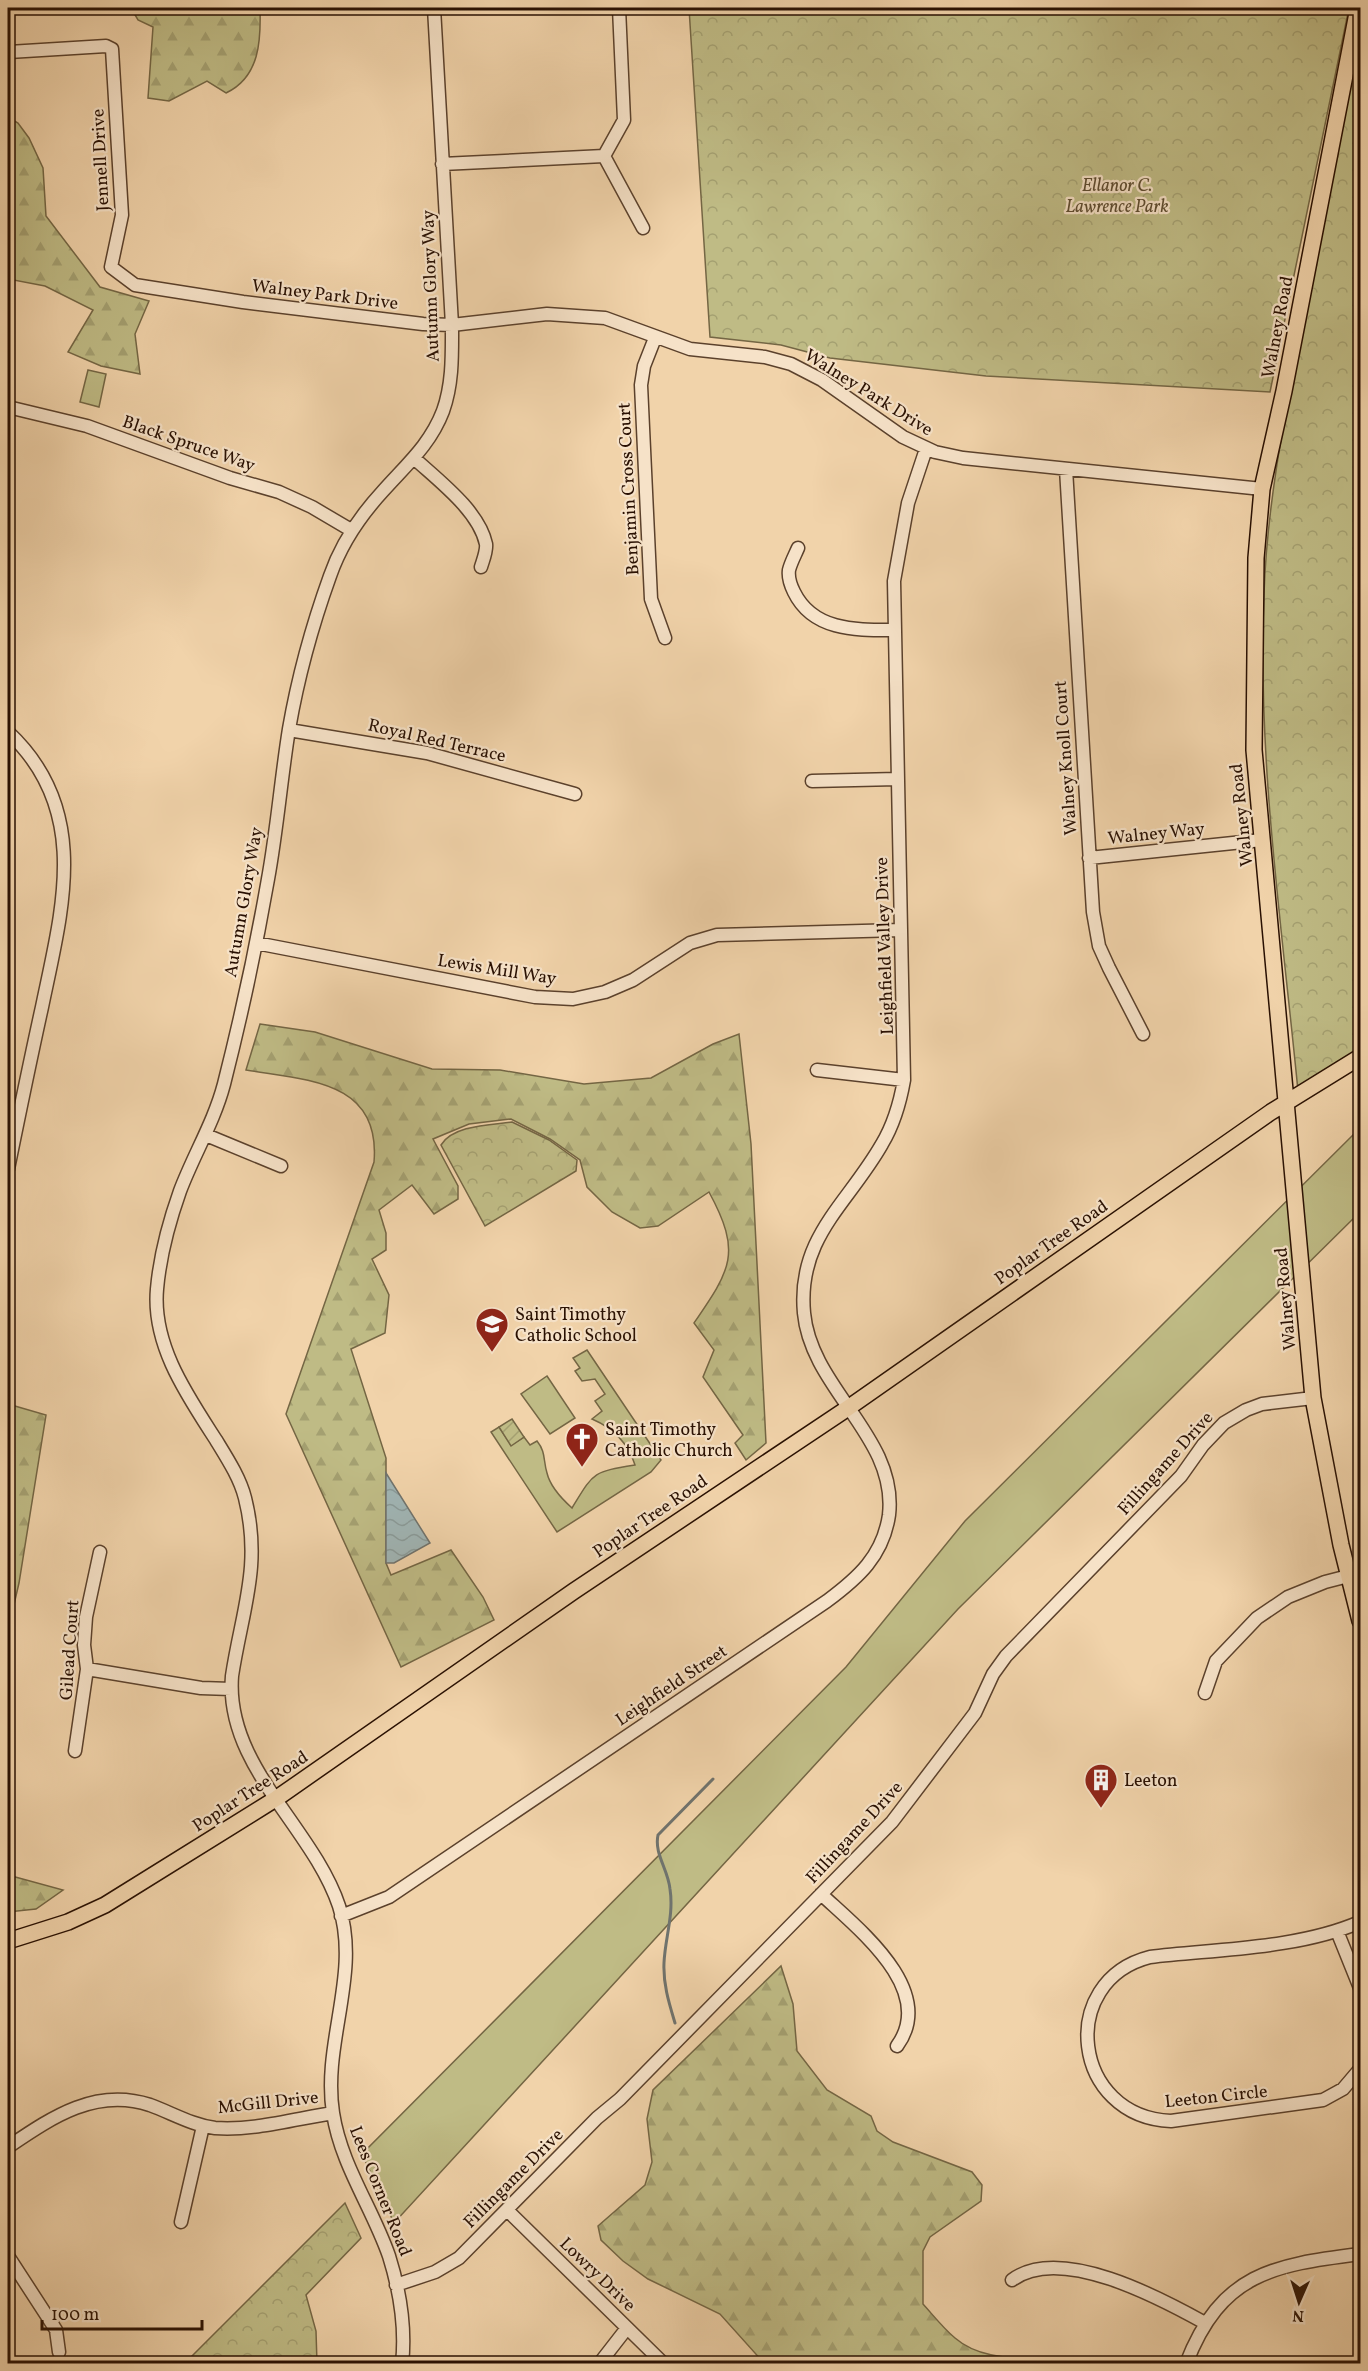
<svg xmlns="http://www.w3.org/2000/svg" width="1368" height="2371" viewBox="0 0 1368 2371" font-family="Vollkorn,serif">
<defs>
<pattern id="forest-firs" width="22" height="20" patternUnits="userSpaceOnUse" patternTransform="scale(1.5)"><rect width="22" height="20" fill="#bfbb85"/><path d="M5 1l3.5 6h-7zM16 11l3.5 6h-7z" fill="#a4a071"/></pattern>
<pattern id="park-crowns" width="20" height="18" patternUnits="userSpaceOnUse" patternTransform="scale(1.5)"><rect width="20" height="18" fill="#bfbb85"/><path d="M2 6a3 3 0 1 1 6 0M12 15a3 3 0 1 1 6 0" fill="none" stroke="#a4a071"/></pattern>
<pattern id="garden-furrows" width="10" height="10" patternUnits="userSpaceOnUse" patternTransform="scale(1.5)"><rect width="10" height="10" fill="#bfbb85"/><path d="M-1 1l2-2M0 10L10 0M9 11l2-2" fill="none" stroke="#a4a071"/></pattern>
<pattern id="water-waves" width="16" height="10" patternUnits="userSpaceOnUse" patternTransform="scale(1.5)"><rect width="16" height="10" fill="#a0b5b5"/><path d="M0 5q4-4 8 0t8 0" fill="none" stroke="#8a9b9a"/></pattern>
</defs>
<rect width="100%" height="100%" fill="#f1d3aa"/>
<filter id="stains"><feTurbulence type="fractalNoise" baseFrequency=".00333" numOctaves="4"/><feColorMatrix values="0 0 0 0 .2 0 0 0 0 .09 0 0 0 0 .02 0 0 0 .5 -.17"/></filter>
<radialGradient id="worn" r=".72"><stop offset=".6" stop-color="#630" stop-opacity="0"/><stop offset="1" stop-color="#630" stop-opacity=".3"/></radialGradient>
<path fill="#bfbb85" stroke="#746644" stroke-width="1.5" d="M88,370L106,374L99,407L80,402Z
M1360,1128V1212L958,1609L394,2223L362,2154L846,1667L965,1521Z
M587,1350L661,1460L651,1472L557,1532L491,1432L499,1427L511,1445L524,1437L530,1445L537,1441C546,1452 543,1460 547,1473C550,1486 562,1499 572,1508C594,1472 592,1472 635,1465C628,1443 613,1428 592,1419L602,1411L595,1401L605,1394L595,1379L582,1381L575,1371L580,1368L573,1358Z
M547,1376L575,1418L550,1434L521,1394Z"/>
<path fill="url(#forest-firs)" stroke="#746644" stroke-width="1.5" d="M131,8H260C261,40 260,77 226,93L207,81L169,101L148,98L153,27L138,20Z
M8,117L18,123L29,138L43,168L46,216L100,287L149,301L135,334L140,374L101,366L68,352L93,310L45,286L8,279Z
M260,1024L315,1032L432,1069L500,1070L584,1084L651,1078L713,1044L739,1034L751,1144L766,1443L746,1460L735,1443L743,1435L703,1377L714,1350L694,1323C731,1269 742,1253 709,1192L658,1226L640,1228L612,1212L587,1187L580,1160L550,1139L511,1119L469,1124L433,1139L458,1186V1199L434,1214L412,1185L379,1210L386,1233V1250L372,1259L389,1295L385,1333L351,1349L386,1458V1563L391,1575L451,1550L483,1597L494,1620L401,1667L286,1414L374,1162C381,1080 306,1080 246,1070Z
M8,1404L46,1415L19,1583L8,1630Z
M8,1875L63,1890L36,1909L8,1912Z
M781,1966L793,2004L797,2051L827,2090L871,2116L877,2131L893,2142L972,2172L982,2185L981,2201L930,2237L923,2251V2304C933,2315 943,2328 955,2338C985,2364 1031,2356 1067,2363H764L720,2314L648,2279L623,2261L601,2240L598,2226L645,2185L652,2162L647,2119L653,2090Z"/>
<path fill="url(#park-crowns)" stroke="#746644" stroke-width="1.5" d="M689,8H1349L1270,392L986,376L830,358L781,345L710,337Z
M1360,22V1050L1298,1091C1282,926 1257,759 1264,594C1267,502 1286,410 1303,320C1322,221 1341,121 1360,22Z
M512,1122L549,1140L577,1160L576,1171L485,1226L441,1145C453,1125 491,1125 512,1122Z
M345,2203L361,2238L306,2295L316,2331L317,2363H185Z"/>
<path fill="url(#garden-furrows)" stroke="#746644" stroke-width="1.5" d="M512,1419L524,1437L511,1446L499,1427Z"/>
<path fill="url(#water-waves)" stroke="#70736d" stroke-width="1.5" d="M386,1473L430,1543L394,1563H386Z"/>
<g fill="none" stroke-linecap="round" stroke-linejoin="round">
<path stroke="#70736d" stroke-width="3" d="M675,2023C669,2003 663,1984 664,1963C665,1938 674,1915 670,1889C668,1869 654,1854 658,1835L713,1779"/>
<g stroke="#5b412c" stroke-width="15">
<path id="minor" d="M9,52L106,46L112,49L122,215L111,267L135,285L243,302L423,324L452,325L547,314L605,318L690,349L765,357L791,364L822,380L903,437L935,452L963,458L1262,489
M604,156L624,120L619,8
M442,164L604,156L643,228
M655,338L644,366L641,385L651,599L665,638
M8,407L87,426L230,478L279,492L312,507L351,530
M415,459C439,481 479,511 486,544C487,551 483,560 481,567
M1066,469L1093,912L1099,946L1109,968L1143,1034
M798,548C795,555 791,562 789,570C788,577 791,586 794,592C813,631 856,630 893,630
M289,730L427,753L575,794
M8,732C92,810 62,910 42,1007C30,1061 19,1115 8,1169
M812,781L897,779
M1089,858L1262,840
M256,943L535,997L573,999L605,992L633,980L690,943L717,935L899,930
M817,1070L904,1080
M206,1135L281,1166
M87,1669L201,1688L231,1689
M1205,1693L1216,1661L1257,1618L1288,1597L1325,1582L1360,1573
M75,1751L87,1669L84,1645L86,1617L100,1552
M821,1894C857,1928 938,1990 897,2046
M341,1916L389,1897L827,1601C858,1578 883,1556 889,1515C898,1437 811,1389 804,1313C797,1237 848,1204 882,1144C894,1124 900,1103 904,1080L894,581L908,503L926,449
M1360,1922C1298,1949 1217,1949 1150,1957C1056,1981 1072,2117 1171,2121L1323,2100L1343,2089L1360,2069
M1337,1931L1360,1988
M8,2147C51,2118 95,2087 150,2105C172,2113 192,2125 215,2128C253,2131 295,2119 333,2113
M507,2210L664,2364
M181,2222L203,2126
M8,2256L56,2330L59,2352
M1012,2280C1060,2244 1160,2298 1205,2323
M396,2285L435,2272L459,2258L597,2118L620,2099L892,1822L975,1713L993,1674L1006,1656L1181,1476L1203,1445L1224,1423L1246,1410L1262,1404L1313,1398
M402,2364C406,2327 400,2291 389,2256C372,2207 341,2165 333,2113C322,2043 361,1974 339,1906C312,1826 225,1766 232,1676C242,1610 262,1566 245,1498C240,1478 227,1458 216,1440C187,1395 152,1345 157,1289C160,1255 169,1222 180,1191C194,1154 214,1122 224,1084C241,1017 256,948 268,879C277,830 281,779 289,729C298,677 312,626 330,576C341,544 360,516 383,491C406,465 430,445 443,411C453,383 452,354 452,325L434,8
M599,2364L627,2328
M1186,2364C1221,2273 1273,2265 1360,2254"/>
</g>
<g stroke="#291002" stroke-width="18">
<path id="major" d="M1358,8L1284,391L1262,489L1256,558L1254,750L1313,1398L1341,1545L1360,1621
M8,1941L68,1922L105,1905L277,1798L574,1591L848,1408L1271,1112L1360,1057"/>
</g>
<use href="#minor" stroke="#f6e2c8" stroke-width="12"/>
<use href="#major" stroke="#f1d3aa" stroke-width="15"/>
</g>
<defs>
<g id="school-pin" transform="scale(1.725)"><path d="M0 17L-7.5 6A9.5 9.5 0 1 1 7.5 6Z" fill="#8f2418" stroke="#f6e2c8"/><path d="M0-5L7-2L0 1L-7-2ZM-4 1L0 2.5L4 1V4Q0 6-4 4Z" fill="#fff"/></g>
<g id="church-pin" transform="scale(1.725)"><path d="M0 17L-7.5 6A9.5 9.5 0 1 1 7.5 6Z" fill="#8f2418" stroke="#f6e2c8"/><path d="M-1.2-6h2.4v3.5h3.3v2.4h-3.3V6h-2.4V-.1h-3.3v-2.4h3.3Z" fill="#fff"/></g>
<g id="building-pin" transform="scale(1.725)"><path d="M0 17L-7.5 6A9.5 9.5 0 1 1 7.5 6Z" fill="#8f2418" stroke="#f6e2c8"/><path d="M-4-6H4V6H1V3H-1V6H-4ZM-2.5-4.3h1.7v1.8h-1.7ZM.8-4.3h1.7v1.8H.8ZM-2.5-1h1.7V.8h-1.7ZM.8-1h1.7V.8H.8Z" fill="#fff"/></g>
</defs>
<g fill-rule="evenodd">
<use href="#school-pin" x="492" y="1324"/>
<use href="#church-pin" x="582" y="1439"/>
<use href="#building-pin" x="1101" y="1780"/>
</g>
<g text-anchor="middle" stroke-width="4.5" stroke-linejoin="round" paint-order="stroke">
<g font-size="18" fill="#291002" stroke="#f6e2c8">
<text transform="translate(100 160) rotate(-93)" y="6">Jennell Drive</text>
<text transform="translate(430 286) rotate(-92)" y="6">Autumn Glory Way</text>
<text transform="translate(325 294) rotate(7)" y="6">Walney Park Drive</text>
<text transform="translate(1277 327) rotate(-79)" y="6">Walney Road</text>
<text transform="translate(869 392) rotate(32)" y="6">Walney Park Drive</text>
<text transform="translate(189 443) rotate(19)" y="6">Black Spruce Way</text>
<text transform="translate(628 489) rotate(-93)" y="6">Benjamin Cross Court</text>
<text transform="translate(437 740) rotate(13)" y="6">Royal Red Terrace</text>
<text transform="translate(1065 758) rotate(-94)" y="6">Walney Knoll Court</text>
<text transform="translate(1241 815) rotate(-96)" y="6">Walney Road</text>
<text transform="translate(1156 833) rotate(-6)" y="6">Walney Way</text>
<text transform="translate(243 902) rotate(-80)" y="6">Autumn Glory Way</text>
<text transform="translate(884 946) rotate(-92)" y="6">Leighfield Valley Drive</text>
<text transform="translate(497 969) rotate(9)" y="6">Lewis Mill Way</text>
<text transform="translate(1051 1242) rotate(-35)" y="6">Poplar Tree Road</text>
<text transform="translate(1285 1299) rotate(-95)" y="6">Walney Road</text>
<text transform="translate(1165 1463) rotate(-48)" y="6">Fillingame Drive</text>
<text transform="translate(650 1516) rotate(-34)" y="6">Poplar Tree Road</text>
<text transform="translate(69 1650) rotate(-86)" y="6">Gilead Court</text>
<text transform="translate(671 1685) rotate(-34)" y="6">Leighfield Street</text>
<text transform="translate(250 1791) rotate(-33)" y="6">Poplar Tree Road</text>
<text transform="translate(854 1832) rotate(-47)" y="6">Fillingame Drive</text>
<text transform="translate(1216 2096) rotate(-6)" y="6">Leeton Circle</text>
<text transform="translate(268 2102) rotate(-6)" y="6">McGill Drive</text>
<text transform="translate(513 2178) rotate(-45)" y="6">Fillingame Drive</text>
<text transform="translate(381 2191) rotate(68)" y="6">Lees Corner Road</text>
<text transform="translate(598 2274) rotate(44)" y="6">Lowry Drive</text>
</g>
<g font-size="18" font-style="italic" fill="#5e4c30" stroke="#f6e2c8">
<text x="1117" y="191">Ellanor C.<tspan x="1117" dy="21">Lawrence Park</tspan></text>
</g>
<g font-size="18" fill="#291002" stroke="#f6e2c8" text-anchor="start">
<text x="515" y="1320">Saint Timothy<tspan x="515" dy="21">Catholic School</tspan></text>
<text x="605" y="1435">Saint Timothy<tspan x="605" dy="21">Catholic Church</tspan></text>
<text x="1124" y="1786">Leeton</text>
</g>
</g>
<rect width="1368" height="2371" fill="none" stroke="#f1d3aa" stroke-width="30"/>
<rect x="9" y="9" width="1350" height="2353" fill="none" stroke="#291002" stroke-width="3"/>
<rect x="15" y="15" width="1338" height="2341" fill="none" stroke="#291002" stroke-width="1.5"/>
<g transform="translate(1299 2302) rotate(183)" stroke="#f6e2c8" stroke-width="4.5" paint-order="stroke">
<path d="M0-4.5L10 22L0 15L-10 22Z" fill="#291002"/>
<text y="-9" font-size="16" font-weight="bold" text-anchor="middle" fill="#291002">N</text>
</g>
<path d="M42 2320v9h160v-9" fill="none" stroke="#291002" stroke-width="3"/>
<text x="51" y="2320" font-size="18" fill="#291002" stroke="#f6e2c8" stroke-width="4.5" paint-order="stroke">100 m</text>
<rect width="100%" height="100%" filter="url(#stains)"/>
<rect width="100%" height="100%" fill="url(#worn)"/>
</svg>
